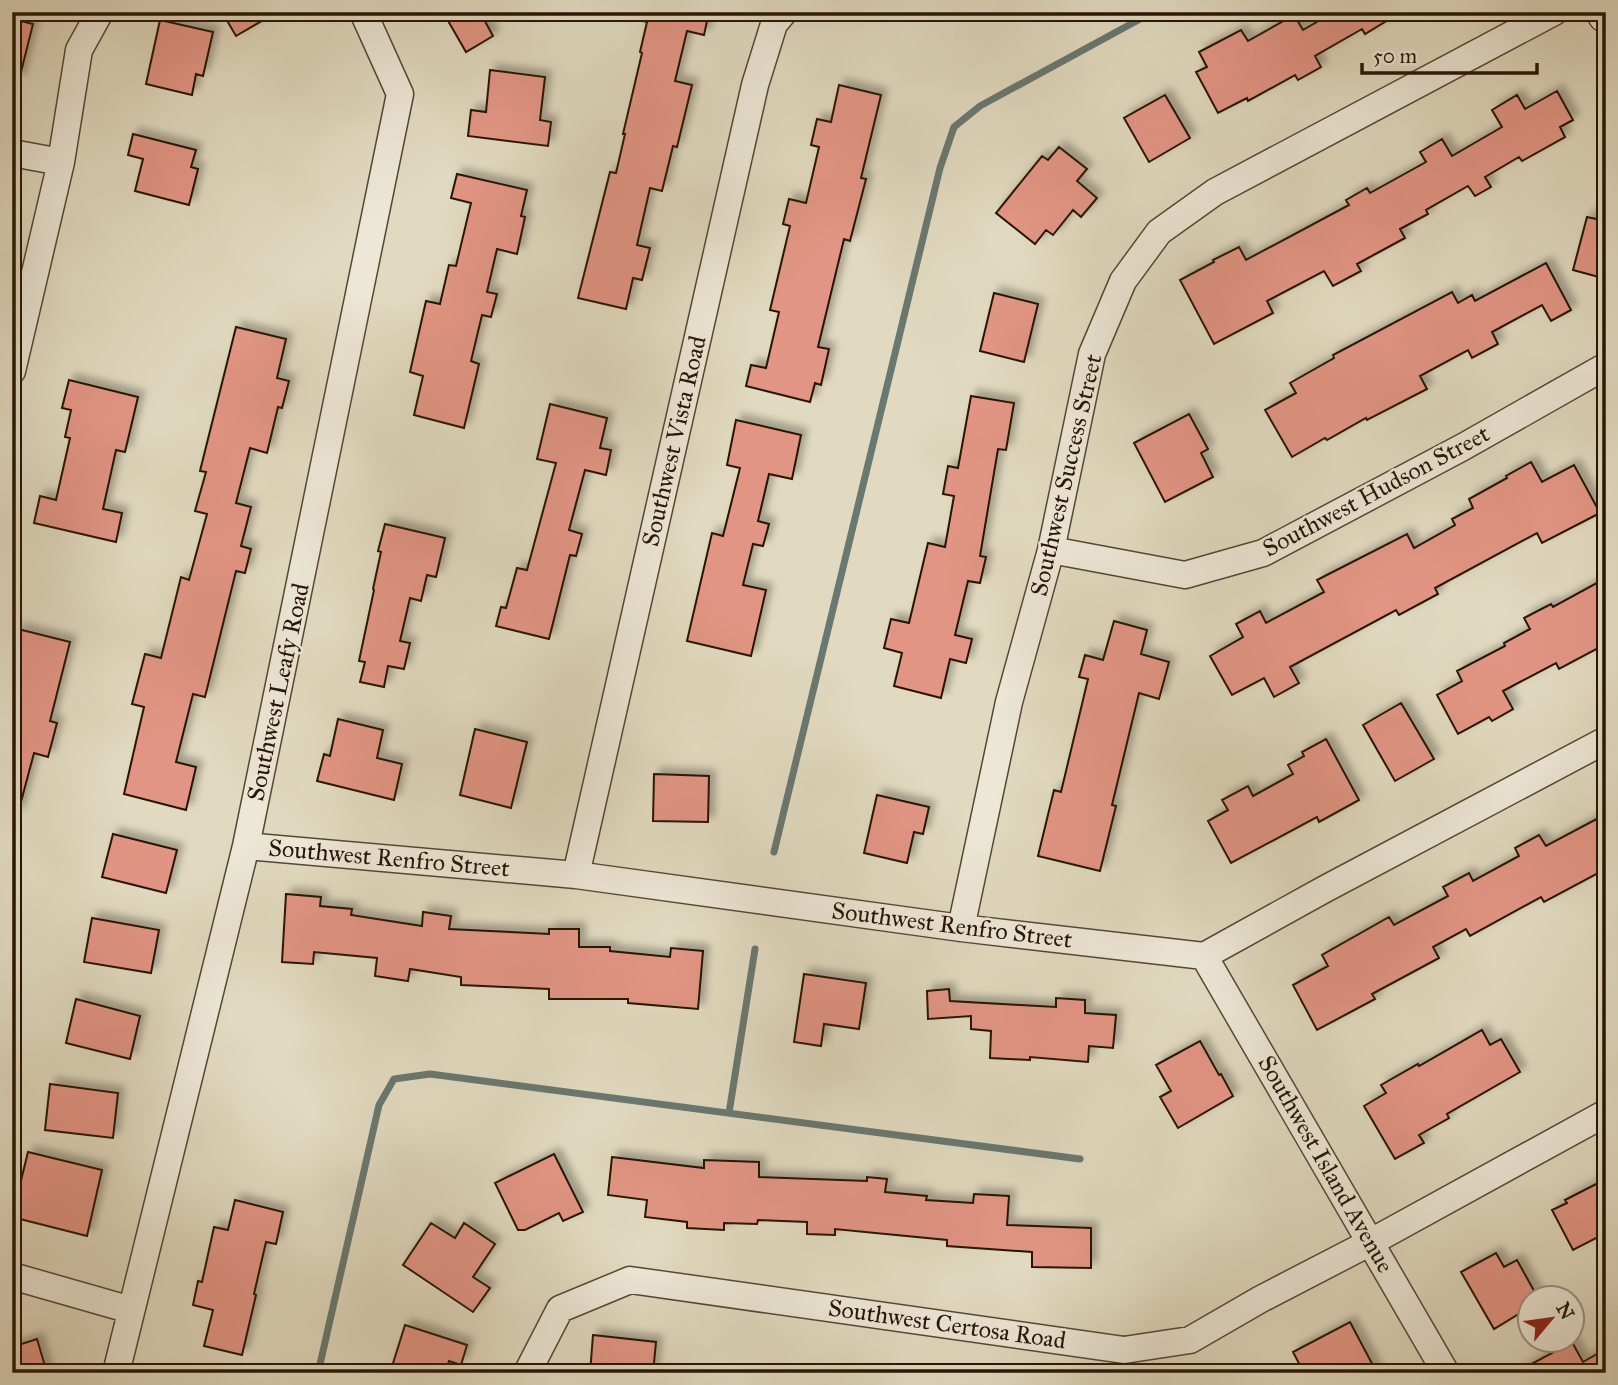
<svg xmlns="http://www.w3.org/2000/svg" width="1618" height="1385" viewBox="0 0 1618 1385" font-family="'IM FELL Great Primer',serif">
<defs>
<filter id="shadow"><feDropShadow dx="6" dy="-6" stdDeviation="3.5" flood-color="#0004"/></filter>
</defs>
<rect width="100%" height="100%" fill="#e1dac0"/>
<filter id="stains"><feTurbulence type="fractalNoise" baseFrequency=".00286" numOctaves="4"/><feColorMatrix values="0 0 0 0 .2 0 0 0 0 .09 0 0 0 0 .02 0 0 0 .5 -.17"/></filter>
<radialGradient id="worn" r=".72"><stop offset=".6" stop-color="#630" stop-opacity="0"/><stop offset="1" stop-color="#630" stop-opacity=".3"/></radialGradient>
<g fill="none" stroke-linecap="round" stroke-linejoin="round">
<path stroke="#697870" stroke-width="7" d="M774,852L940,168L954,127L980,106L1153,12
M729,1113L755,949
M318,1373L379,1105L394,1079L430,1074L1080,1159"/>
</g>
<path fill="#e29584" stroke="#271506" stroke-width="2" filter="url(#shadow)" d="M222,12H277L236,36Z
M443,12H480L493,36L466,52Z
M639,12H709L704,35L687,31L675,81L692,85L677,147L673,146L662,191L650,188L637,245L650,248L642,280L633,278L626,309L578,298L610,172L616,173L625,134H623L642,53L640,52L647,22L638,20Z
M1334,12H1401L1365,34L1362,29L1315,56L1321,67L1298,80L1295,75L1248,101L1247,98L1218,113L1196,72L1207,67L1199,52L1241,30L1248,41L1294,15L1303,30Z
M12,19L33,24L19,80L12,79Z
M160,20L213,32L203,76L196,74L192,95L146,84Z
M490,70L545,77L540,120L551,122L548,146L468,136L471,110L486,112Z
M839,85L881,95L861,178L866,179L850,241L844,239L818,347L829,349L821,385L815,383L810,402L746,386L751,365L766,368L779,312L770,310L790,226L783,224L789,199L806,203L819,147L811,145L817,119L831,122Z
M1557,91L1573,120L1560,127L1565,137L1522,161L1519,157L1485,177L1491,187L1475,196L1468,186L1426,210L1428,214L1400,229L1405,238L1357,264L1361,271L1333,286L1324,271L1267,301L1273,313L1214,344L1180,280L1214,262L1213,260L1239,247L1246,260L1349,205L1346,200L1367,188L1370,193L1426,162L1420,152L1442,139L1452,156L1502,127L1492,110L1517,95L1525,109Z
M1165,95L1190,138L1149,162L1124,118Z
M133,134L196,150L191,167L198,169L189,205L135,191L143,159L128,155Z
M1059,147L1087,169L1077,181L1097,198L1081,217L1073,210L1053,235L1046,230L1035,244L996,213L1042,156L1048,160Z
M457,174L527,190L521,216L525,217L517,254L497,249L487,292L497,294L491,317L482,315L471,361L479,364L464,428L414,415L423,376L410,372L426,301L440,304L449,265L456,266L471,203L451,198Z
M1587,217L1606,221V279L1573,270Z
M1546,263L1571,310L1551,321L1542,305L1492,332L1498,344L1472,358L1468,350L1420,376L1427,389L1367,420L1366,418L1327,440L1325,438L1292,457L1265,410L1296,393L1290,383L1334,358L1333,355L1452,292L1458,303L1472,295L1475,301Z
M994,293L1038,304L1024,362L980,351Z
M236,327L286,339L277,378L289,381L282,408L278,407L267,453L250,448L236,503L251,507L241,546L251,549L245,573L236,571L205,697L193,694L176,762L196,767L186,810L124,794L144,707L132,704L145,654L161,658L181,577L189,580L207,514L195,511L206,472L200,471Z
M69,380L138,397L125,452L116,450L103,509L122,513L116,542L34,523L40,496L56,500L70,438L65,437L71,410L62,408Z
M971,396L1014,403L1006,450L998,449L980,556L986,557L980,583L968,581L955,635L972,639L966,663L950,659L941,698L894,686L902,653L884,648L891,619L909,623L928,543L945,547L954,496L943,494L948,466L958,468Z
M550,404L607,418L600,448L611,450L606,475L585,470L569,530L582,534L576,556L570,555L549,639L496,626L501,607L506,608L517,568L527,570L556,463L537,459Z
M1189,414L1208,449L1201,453L1213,477L1165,502L1134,443Z
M736,420L801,435L792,479L769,474L758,521L769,524L763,546L753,544L743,585L766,590L751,656L687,641L712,533L723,536L740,468L727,465Z
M1531,462L1542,482L1574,465L1600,513L1542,543L1537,533L1435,588L1438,594L1399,615L1396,610L1290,667L1299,683L1274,697L1264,678L1232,695L1210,656L1243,637L1236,624L1260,611L1266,623L1324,592L1317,580L1407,534L1414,548L1455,525L1452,519L1473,508L1469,499L1507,478L1506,476Z
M385,524L445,538L436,577L427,575L421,601L410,598L400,641L410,643L404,669L388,666L384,687L360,682L365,662L359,661L374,590L373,589L381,552L378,551Z
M1606,578V644L1559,669L1556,663L1503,691L1513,709L1492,721L1489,717L1458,734L1437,695L1462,681L1457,671L1505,646L1504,643L1530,629L1524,618L1551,604L1553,607Z
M1114,621L1147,630L1141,654L1169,662L1159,699L1139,693L1112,805L1116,806L1100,871L1038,856L1054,790L1061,792L1088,679L1079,677L1085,655L1103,660Z
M18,629L70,642L50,721L57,723L48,757L34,753L18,813L12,812V650Z
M1401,703L1434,759L1395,781L1363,725Z
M338,719L383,730L377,758L402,764L394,800L317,781L324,754L330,756Z
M475,729L527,742L511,808L460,795Z
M1326,739L1359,800L1319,822L1317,817L1231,863L1208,821L1228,810L1222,800L1248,786L1253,796L1293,774L1288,765L1304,756L1302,752Z
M654,774L709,776L708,822L653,821Z
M877,795L929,807L923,834L914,832L907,863L864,853Z
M1606,814V869L1544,902L1541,897L1470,936L1466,929L1433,947L1439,958L1372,994L1375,999L1317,1030L1293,985L1328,966L1322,955L1389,917L1394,925L1448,896L1443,887L1469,873L1473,881L1519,856L1515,848L1539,835L1546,846Z
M113,834L177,850L166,893L102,877Z
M286,894L321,897L320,906L352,909L351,915L422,926L423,912L451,916L449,929L549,934V929H579V947H610V951L670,957L671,948L703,951L698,1009L628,1003V999H549V989L461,985V977L410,969L408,981L375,976L377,958L314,952L313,964L282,962Z
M92,918L159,930L151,973L84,962Z
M804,974L866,983L859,1029L824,1024L821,1046L794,1042Z
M949,989L950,1001L1056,1007V998L1085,1000V1013L1116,1015L1113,1048L1089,1046L1088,1062L1030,1057V1060L990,1058L991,1031L971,1029V1016L928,1019L927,991Z
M76,999L140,1016L130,1059L66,1043Z
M1482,1030L1490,1045L1501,1039L1520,1072L1447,1114L1449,1118L1419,1135L1424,1143L1395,1159L1364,1106L1386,1093L1381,1085L1418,1064L1419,1066Z
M1200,1041L1219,1075L1221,1074L1233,1096L1178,1128L1160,1097L1171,1091L1156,1065Z
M50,1084L118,1093L113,1138L45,1130Z
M28,1152L102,1170L87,1236L12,1217Z
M554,1154L583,1212L563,1221L559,1213L525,1230H518L495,1183Z
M612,1157L704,1168V1160L759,1162V1177L867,1181V1177L887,1179L885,1192L927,1196L926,1200L973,1203L974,1194L1009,1196L1007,1225L1091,1228V1268L1032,1267V1252L947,1246V1240L835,1229V1235L807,1234V1222L758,1220L757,1224L724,1223V1230L687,1228V1222L645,1217L647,1200L608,1195Z
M1606,1179V1233L1573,1250L1552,1210L1567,1203L1565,1200Z
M235,1200L283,1212L276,1244L266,1242L254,1294L256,1295L242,1355L204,1346L213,1310L193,1305L198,1281L202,1282L214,1227L228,1230Z
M431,1223L455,1238L464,1223L495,1244L473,1277L490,1288L473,1312L403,1265Z
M1496,1253L1504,1267L1517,1260L1538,1298H1530V1307L1494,1329L1461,1272Z
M1350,1322L1377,1373H1304L1293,1352Z
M405,1325L467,1345L461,1365L449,1361L445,1373H390Z
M593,1335L656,1342L653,1373H590Z
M37,1339L47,1373H12V1347Z
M1572,1342L1583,1362L1606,1349V1373H1515Z"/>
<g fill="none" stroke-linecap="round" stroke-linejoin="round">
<g stroke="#564634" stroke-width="29">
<path id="street" d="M12,153L61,162
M12,371L61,162L79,50L100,12
M1051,550L1185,575L1263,553L1463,447L1606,366
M246,846L576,875L961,928L1204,956L1325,889L1606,740
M576,875L755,85L774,24L784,12
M961,928L1009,702L1051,550L1092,354L1123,281L1159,232L1215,192L1554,12
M1204,956L1446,1373
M12,1276L131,1310
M116,1373L246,846L400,94L363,12
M527,1373L560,1309L630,1280L1124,1350L1190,1340L1261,1299L1371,1242L1606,1113"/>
</g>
<g stroke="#271506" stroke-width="39">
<path id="secondary" d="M1605,12L1606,14"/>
</g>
<use href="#street" stroke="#ece7d6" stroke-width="26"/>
<use href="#secondary" stroke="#ece7d6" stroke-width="37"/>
</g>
<g text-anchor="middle" stroke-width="5" stroke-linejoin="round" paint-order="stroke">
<g font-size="24" fill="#271506" stroke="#ece7d6">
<text transform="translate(674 441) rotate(-77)" y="8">Southwest Vista Road</text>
<text transform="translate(1066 475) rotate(-77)" y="8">Southwest Success Street</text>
<text transform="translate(1376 491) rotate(-28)" y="8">Southwest Hudson Street</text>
<text transform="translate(278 692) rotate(-78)" y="8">Southwest Leafy Road</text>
<text transform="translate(389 858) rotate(5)" y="8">Southwest Renfro Street</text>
<text transform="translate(952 925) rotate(7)" y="8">Southwest Renfro Street</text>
<text transform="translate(1326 1164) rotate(60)" y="8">Southwest Island Avenue</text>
<text transform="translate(947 1324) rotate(8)" y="8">Southwest Certosa Road</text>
</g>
</g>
<rect width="1618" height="1385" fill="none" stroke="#e1dac0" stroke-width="42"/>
<rect x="14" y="14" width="1590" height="1357" fill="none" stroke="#271506" stroke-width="3.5"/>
<rect x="21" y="21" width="1576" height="1343" fill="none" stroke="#271506" stroke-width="2"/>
<g transform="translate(1551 1319) rotate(61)"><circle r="33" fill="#ece7d6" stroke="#9d9383" stroke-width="2"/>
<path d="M0-5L12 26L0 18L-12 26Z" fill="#8f2418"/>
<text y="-10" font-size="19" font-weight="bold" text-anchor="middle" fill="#271506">N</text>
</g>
<path d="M1362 63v10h175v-10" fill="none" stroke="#271506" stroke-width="3.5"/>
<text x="1373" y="63" font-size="21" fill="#271506" stroke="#ece7d6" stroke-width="5" paint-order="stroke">50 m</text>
<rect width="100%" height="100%" filter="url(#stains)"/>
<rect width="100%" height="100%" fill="url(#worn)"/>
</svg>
